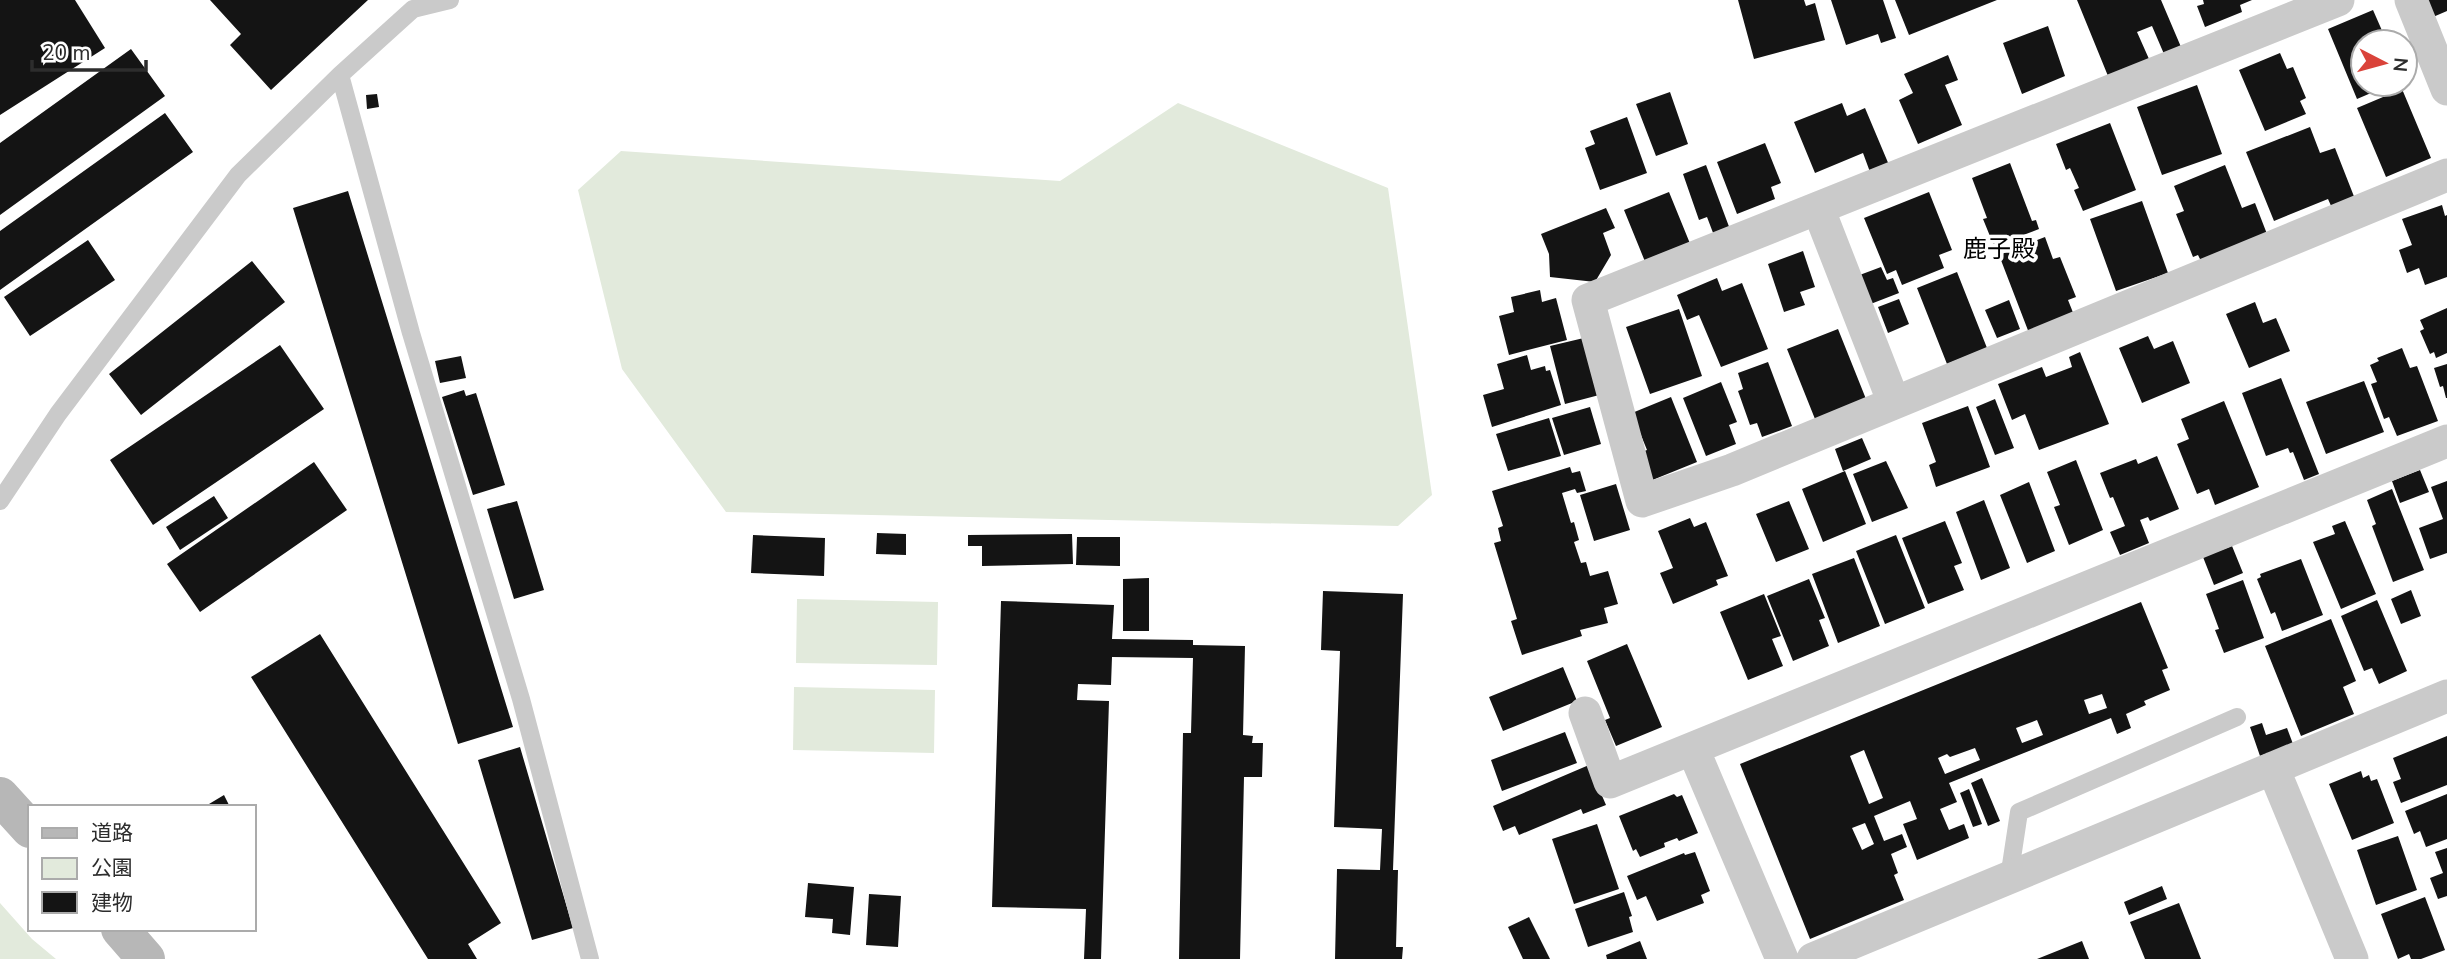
<svg xmlns="http://www.w3.org/2000/svg" width="2447" height="959" viewBox="0 0 2447 959" font-family="'Nunito Sans','Noto Sans JP',sans-serif">
<rect width="100%" height="100%" fill="#fff"/>
<path fill="#e2eadc" d="M1178,103L1388,188L1432,495L1398,526L726,512L622,369L578,190L621,151L1060,181Z
M797,599L938,602L937,665L796,663Z
M794,687L935,690L934,753L793,750Z
M0,903L32,939L56,959H0Z"/>
<path fill="#141414" fill-rule="evenodd" d="M0,0H75L105,48L0,115Z
M210,0H368L271,90L230,45L241,34Z
M1738,0H1804L1806,6L1815,3L1825,40L1754,59Z
M1831,0H1883L1896,38L1881,43L1878,34L1846,45Z
M1895,0H1997L1909,35Z
M2077,0H2161L2181,47L2164,54L2152,26L2137,32L2149,59L2108,76Z
M2203,0H2252L2240,5L2242,12L2205,27L2197,6L2204,4Z
M2426,0H2447V11L2433,17Z
M2373,10L2387,42H2363V84H2392L2357,99L2328,29Z
M2048,26L2065,76L2022,94L2003,43Z
M131,49L165,96L0,215V143Z
M2280,53L2287,69L2293,67L2306,98L2300,101L2306,114L2265,131L2239,70Z
M1948,55L1958,80L1945,85L1962,125L1918,144L1899,100L1913,93L1904,74Z
M2197,85L2222,154L2162,175L2137,107Z
M2402,89L2431,158L2386,177L2357,108Z
M1670,92L1688,144L1656,156L1636,104Z
M377,94L379,107L367,109L366,95Z
M1842,103L1847,116L1865,108L1889,165L1870,172L1863,153L1815,173L1794,122Z
M165,113L193,152L0,290V231Z
M1627,117L1647,173L1600,190L1585,148L1595,144L1590,131Z
M2110,123L2136,190L2083,211L2074,190L2079,188L2070,168L2066,170L2056,144Z
M2310,127L2320,153L2335,148L2355,199L2332,208L2328,199L2274,221L2246,152Z
M1765,143L1781,183L1771,187L1775,199L1737,214L1717,162Z
M2010,163L2032,221L2036,220L2039,229L1994,246L1983,219L1987,218L1972,178Z
M1706,165L1731,232L1715,238L1707,217L1699,220L1683,174Z
M2225,165L2242,208L2255,203L2267,234L2201,261L2198,255L2193,257L2176,214L2184,211L2174,186Z
M348,191L513,727L458,744L293,208Z
M1669,192L1691,246L1646,264L1624,210Z
M1929,192L1952,250L1939,255L1944,268L1902,285L1896,270L1887,274L1864,218Z
M2142,201L2168,273L2116,291L2090,219Z
M2442,205L2445,216L2447,215V277L2425,285L2419,268L2407,273L2399,250L2412,245L2402,219Z
M1606,208L1615,228L1603,233L1611,255L1595,282L1550,277L1549,254L1541,234Z
M2045,237L2053,259L2060,257L2076,297L2068,300L2074,315L2029,333L1999,255Z
M88,240L115,280L30,336L4,297Z
M1803,251L1815,287L1800,292L1805,305L1784,312L1768,264Z
M252,261L285,302L141,415L109,374Z
M1881,267L1887,280L1893,278L1899,293L1868,305L1857,276Z
M1957,272L1987,348L1947,364L1917,288Z
M1717,278L1722,291L1742,283L1768,349L1721,367L1699,315L1687,320L1677,295Z
M1540,290L1542,302L1556,298L1567,340L1509,355L1499,316L1514,312L1511,297Z
M1899,299L1909,324L1888,333L1878,307Z
M2009,300L2020,329L1997,338L1985,310Z
M2255,302L2263,323L2276,318L2290,351L2249,368L2226,314Z
M2447,308V353L2436,358L2434,352L2430,354L2420,331L2424,329L2420,320Z
M1679,309L1702,376L1650,394L1626,327Z
M1838,329L1866,399L1815,419L1787,349Z
M2148,336L2154,349L2173,341L2190,383L2142,403L2119,348Z
M1588,337L1603,394L1565,404L1550,346Z
M280,345L324,409L153,525L110,460Z
M2402,348L2410,368L2417,366L2438,421L2397,436L2389,417L2384,419L2371,384L2377,382L2370,365L2379,361L2377,358Z
M2080,352L2109,424L2039,450L2025,414L2012,420L1998,384L2042,367L2046,377L2072,367L2069,357Z
M1527,355L1531,370L1545,366L1546,371L1550,370L1561,405L1492,427L1483,395L1504,389L1497,364Z
M461,356L466,378L440,383L435,361Z
M1768,362L1792,426L1762,437L1757,423L1750,425L1738,391L1743,389L1738,373Z
M2447,364V398H2446L2443,386L2440,387L2434,368Z
M2281,378L2319,474L2304,480L2293,452L2290,453L2288,448L2266,456L2242,393Z
M2364,381L2384,432L2326,454L2306,402Z
M1721,382L1737,422L1729,425L1736,444L1706,456L1683,398Z
M464,390L466,396L476,393L505,485L473,495L442,397Z
M1671,397L1697,462L1650,481L1639,453L1647,450L1632,413Z
M1995,399L2014,448L1995,455L1976,407Z
M2224,401L2259,487L2215,505L2209,489L2197,494L2177,444L2189,439L2181,419Z
M1968,406L1990,467L1936,487L1929,465L1936,462L1922,423Z
M1590,407L1601,444L1564,455L1552,418Z
M1549,418L1561,456L1508,471L1496,434Z
M1862,438L1871,459L1843,471L1835,449Z
M2157,456L2179,509L2150,521L2148,517L2140,520L2149,543L2120,555L2110,532L2125,526L2113,497L2110,498L2100,473L2136,459L2138,464Z
M2076,460L2103,530L2069,545L2054,507L2060,505L2047,472Z
M1886,461L1908,508L1872,522L1853,474Z
M314,462L347,510L200,612L167,564Z
M1570,467L1572,473L1580,471L1586,491L1577,493L1575,489L1562,493L1571,523L1574,522L1579,540L1574,542L1581,563L1586,562L1590,576L1608,571L1618,604L1604,608L1608,623L1580,630L1582,636L1522,655L1511,621L1517,619L1494,543L1501,541L1498,528L1503,526L1492,491Z
M2420,470L2429,492L2400,503L2392,481Z
M1845,471L1866,524L1823,542L1802,489Z
M2447,481V553L2430,559L2419,528L2443,519L2431,487Z
M2029,482L2055,551L2027,563L2000,495Z
M1616,484L1630,530L1594,541L1580,495Z
M2392,489L2424,570L2393,582L2372,526L2376,524L2367,500Z
M214,496L228,518L180,550L166,527Z
M1984,500L2010,568L1981,580L1956,512Z
M517,501L544,590L514,599L487,509Z
M1789,501L1809,549L1776,562L1756,514Z
M1690,518L1694,527L1706,522L1728,576L1716,580L1718,585L1673,604L1660,573L1673,568L1658,531Z
M1945,521L1962,563L1954,566L1964,590L1928,604L1902,538Z
M2345,521L2376,594L2341,609L2313,542L2335,534L2332,526Z
M877,533L906,534V555L876,554Z
M1072,534L1073,564L982,566V546H968V535Z
M753,535L825,538L824,576L751,573Z
M1896,535L1925,608L1885,624L1856,551Z
M1077,537H1120V566L1076,565Z
M2232,546L2243,573L2214,585L2203,557Z
M1854,558L1880,626L1838,643L1812,574Z
M2301,559L2323,615L2282,631L2275,612L2271,614L2257,579L2261,577L2260,574Z
M1149,578V631H1123V579Z
M1809,579L1825,618L1819,620L1829,646L1793,661L1767,596Z
M2243,580L2264,638L2224,653L2215,630L2219,629L2206,594Z
M2411,590L2421,616L2401,624L2391,599Z
M1323,591L1403,594L1393,870H1398L1396,947H1403L1402,959H1335L1337,869L1380,870L1382,829L1334,827L1340,651L1321,650Z
M1764,594L1781,636L1772,639L1783,666L1748,680L1720,612Z
M2377,600L2407,671L2379,684L2372,668L2364,671L2341,616Z
M1001,601L1114,605L1112,639L1193,640V645L1245,646L1243,735L1253,736L1252,743H1263L1262,777H1244L1240,959H1179L1183,733H1191L1193,658L1112,657L1111,685L1078,684L1077,700L1109,701L1101,959H1084L1086,909L992,907Z
M2141,602L2168,668L2162,670L2170,690L2144,701L2146,705L2126,714L2131,728L2117,734L2111,718L1949,783L1957,802L1940,809L1949,830L1964,824L1969,838L1917,860L1903,824L1917,819L1910,801L1874,816L1884,841L1902,834L1907,847L1891,854L1898,873L1894,875L1904,900L1810,939L1740,764ZM2102,694L2107,708L2089,714L2084,700ZM2037,720L2043,735L2022,743L2016,728ZM1975,748L1980,760L1945,774L1938,758L1947,754L1950,757ZM1864,750L1883,798L1869,804L1850,756ZM1865,823L1874,844L1862,850L1852,828Z
M2331,619L2356,681L2343,687L2354,714L2301,736L2265,646Z
M320,634L501,923L468,944L477,959H428L251,677Z
M1627,644L1662,727L1616,746L1605,720L1610,718L1587,661Z
M1563,667L1577,701L1503,731L1489,697Z
M2262,723L2266,735L2287,728L2293,744L2260,756L2250,727Z
M1565,732L1577,763L1502,791L1491,760Z
M2447,736V785L2401,803L2393,782L2401,779L2393,758Z
M520,747L573,928L532,940L478,760Z
M1596,762L1600,791L1606,805L1583,814L1581,809L1519,835L1515,826L1503,831L1493,806Z
M2361,771L2363,778L2369,775L2371,781L2377,779L2394,823L2352,840L2329,784Z
M1982,778L2000,821L1988,826L1971,783Z
M1969,789L1982,824L1973,827L1960,793Z
M1674,794L1677,797L1682,795L1698,833L1679,841L1677,838L1664,843L1665,847L1640,857L1636,849L1633,851L1619,816Z
M2447,794V839L2426,847L2420,831L2414,834L2405,811Z
M224,795L230,807H204Z
M1597,824L1619,889L1574,904L1552,839Z
M2398,836L2417,890L2376,905L2357,850Z
M2447,848V896L2438,899L2430,878L2443,873L2435,852Z
M1695,852L1710,891L1701,895L1704,903L1657,921L1646,896L1637,900L1627,876L1684,853L1685,855Z
M808,883L854,887L850,935L832,933L833,919L805,917Z
M2162,886L2167,899L2129,915L2124,902Z
M1624,892L1632,916L1629,917L1633,932L1588,947L1575,909Z
M869,894L901,896L898,947L866,945Z
M2425,897L2445,950L2421,959H2411L2409,954L2398,959L2381,914Z
M2179,903L2201,959H2145L2130,922Z
M1529,917L1550,959H1523L1508,927Z
M1640,941L1647,959H1607L1606,955Z
M2082,941L2089,959H2037Z"/>
<g fill="none" stroke-linecap="round" stroke-linejoin="round">
<path stroke="#cacaca" stroke-width="18" d="M450,0L413,9L340,75L411,333L521,699L590,959
M0,501L58,414L238,175L340,75
M2009,878L2019,812L2237,717"/>
<path stroke="#cacaca" stroke-width="33" d="M2338,0L1588,300L1642,501L1732,470L2447,175
M2411,0L2447,89
M1818,208L1894,403
M1585,713L1610,782L2447,441
M1693,749L1782,959
M2273,768L2352,959
M1813,959L2447,696"/>
<path stroke="#b7b7b7" stroke-width="38" d="M0,796L30,829
M120,929L146,959"/>
</g>
<g text-anchor="middle" stroke-width="7" stroke-linejoin="round" paint-order="stroke">
<g font-size="24" fill="#000" stroke="#fff">
<text x="1999" y="257">鹿子殿</text>
</g>
</g>
<rect x="28" y="805" width="228" height="126" fill="#ffffff" stroke="#ababab" stroke-width="2"/>
<rect x="42" y="828" width="35" height="10" fill="#b7b7b7" stroke="#ababab" stroke-width="2"/>
<text x="91" y="840" font-size="21" fill="#2d2d2d">道路</text>
<rect x="42" y="858" width="35" height="21" fill="#e2eadc" stroke="#ababab" stroke-width="2"/>
<text x="91" y="875" font-size="21" fill="#2d2d2d">公園</text>
<rect x="42" y="892" width="35" height="21" fill="#141414" stroke="#ababab" stroke-width="2"/>
<text x="91" y="910" font-size="21" fill="#2d2d2d">建物</text>
<g transform="translate(2384 63) rotate(96)"><circle r="33" fill="#ffffff" stroke="#ababab" stroke-width="2"/>
<path d="M0-5L12 26L0 18L-12 26Z" fill="#da433a"/>
<text y="-10" font-size="19" font-weight="bold" text-anchor="middle" fill="#2d2d2d">N</text>
</g>
<path d="M32 60v10h114v-10" fill="none" stroke="#2d2d2d" stroke-width="3.5"/>
<text x="42" y="60" font-size="21" fill="#2d2d2d" stroke="#ffffff" stroke-width="5" paint-order="stroke">20 m</text>
</svg>
